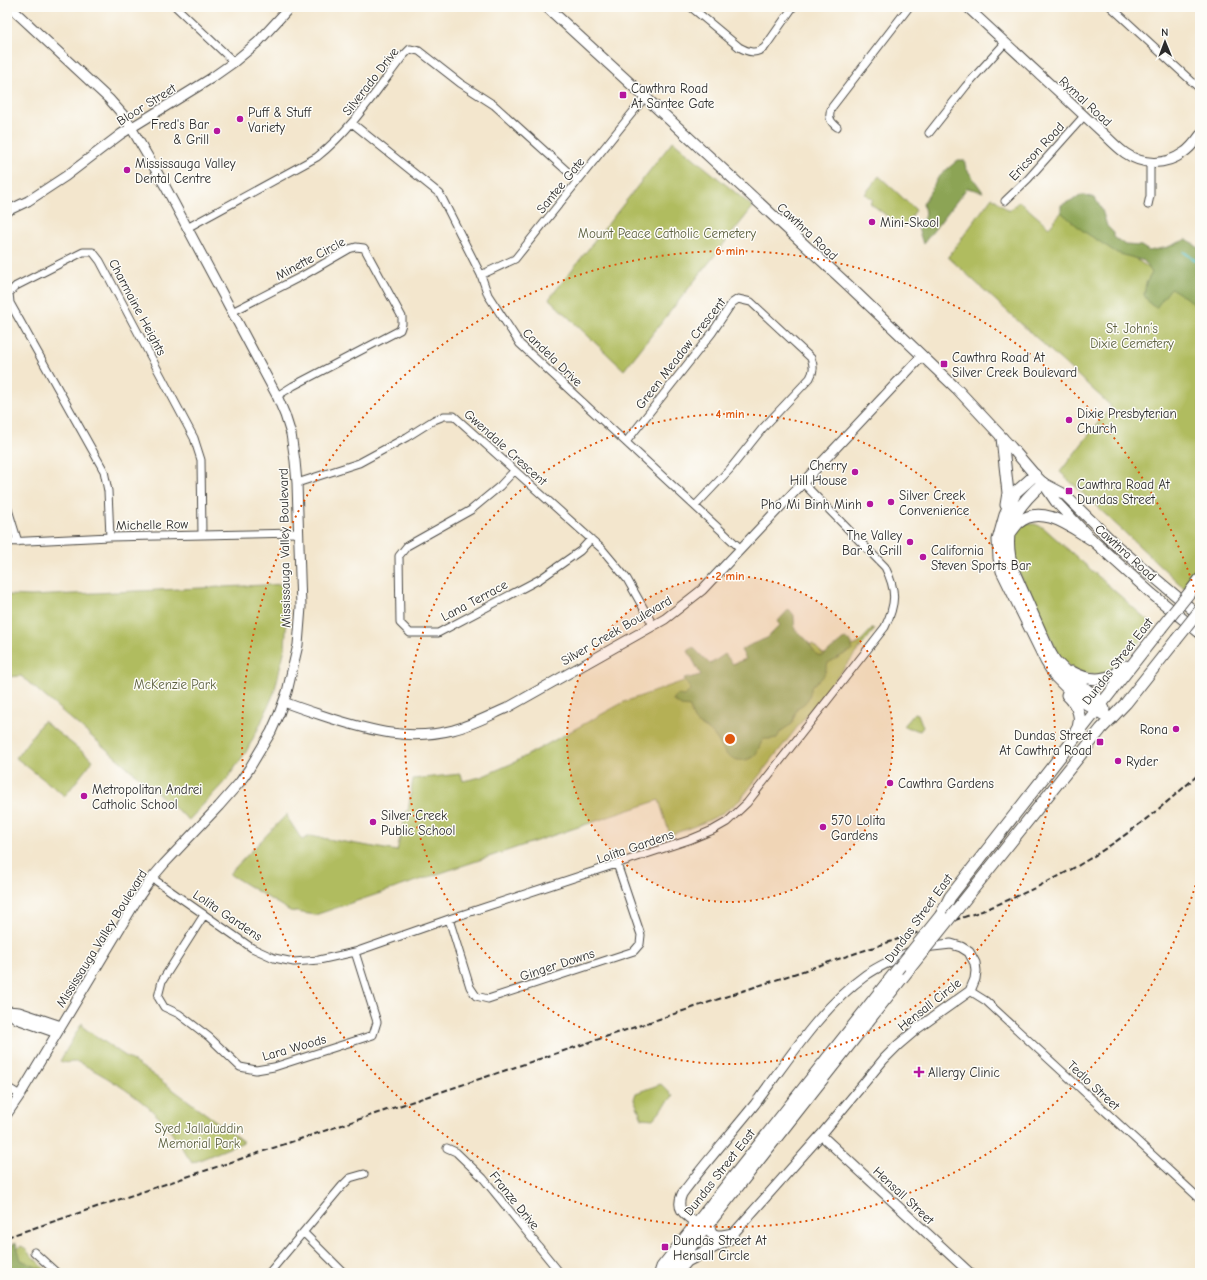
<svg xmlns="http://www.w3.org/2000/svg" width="1207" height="1280" viewBox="0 0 1207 1280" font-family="'Comic Neue',sans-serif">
<rect width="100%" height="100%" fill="#fdfcf7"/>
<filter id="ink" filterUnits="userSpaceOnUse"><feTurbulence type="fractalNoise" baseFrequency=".025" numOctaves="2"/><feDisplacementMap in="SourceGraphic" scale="8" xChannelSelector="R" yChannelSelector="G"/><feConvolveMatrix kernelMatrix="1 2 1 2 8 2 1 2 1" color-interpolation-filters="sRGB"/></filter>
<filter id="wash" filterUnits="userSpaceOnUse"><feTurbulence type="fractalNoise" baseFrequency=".012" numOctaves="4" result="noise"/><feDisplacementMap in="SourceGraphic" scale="16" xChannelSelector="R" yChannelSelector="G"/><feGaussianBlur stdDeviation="0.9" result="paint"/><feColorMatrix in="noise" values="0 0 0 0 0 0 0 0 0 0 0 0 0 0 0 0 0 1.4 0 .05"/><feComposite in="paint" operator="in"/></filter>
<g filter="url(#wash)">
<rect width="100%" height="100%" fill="#f3e6cd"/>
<path fill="#b0bc5e" stroke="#6e7444" d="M673,141L753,207L624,370L549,299Z
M879,176L916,210L904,227L895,222L870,203L873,200L865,194Z
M992,197L1009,211L1019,201L1049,227L1065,208L1164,279L1171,278L1200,311V567L1184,588L1060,472L1111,406L948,257Z
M1026,524H1035L1044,528L1154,626L1117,668L1097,676L1072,669L1064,661L1058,653L1016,567C1011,550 1009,534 1026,524Z
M286,584L287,615L285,648L274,693L260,725L246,752L227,779L189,820L21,676L7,677V595L31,596Z
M873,628L874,630L740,800C718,819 698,825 670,835L659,800L315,915L290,911L229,874L287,814V817L302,840L310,836L397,851L406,811H408L413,779L461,774L463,781L481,777L513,763L624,702L786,645L813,644L823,654L838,652L858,644Z
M914,713L918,714L923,727L920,731L903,726Z
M43,721L93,760L65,796L16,758Z
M82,1023L84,1028L152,1074L244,1142L192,1163C179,1144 166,1122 148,1107C130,1091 102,1074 80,1063C74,1060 67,1065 60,1061Z
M661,1084L673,1096L653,1119L642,1118L634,1099L636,1093Z
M22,1246L49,1273H7V1253Z"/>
<path fill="#8ca455" stroke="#5c6840" d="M958,160H964L966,168L983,192L967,188L923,244L917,225L924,218L925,213L923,204L939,176Z
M1083,195L1095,198L1102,210L1107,226L1114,233V237L1125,245L1141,246L1149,251L1168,247L1187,239L1200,249V307L1171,288L1156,308L1150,304L1144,295L1146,283L1152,273L1144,261L1117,253L1083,231L1061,212V205Z
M789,609L794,615L795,630L806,639L817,655L823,656L845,638L852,643V650L828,663C824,675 824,679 812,685C809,698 809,702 797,708L792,724L781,731L777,738L771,739H764C760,743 758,752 755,755C748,762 735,762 727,755C721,749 719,740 713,734C701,722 694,728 690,707L681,706L673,700L676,695L684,696L691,690L684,679L701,675L688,651L693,647L710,664L725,654L733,664L746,659L741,650L752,644L767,638L780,625L777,622Z
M16,1243L21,1260L45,1271L48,1273H7V1247Z"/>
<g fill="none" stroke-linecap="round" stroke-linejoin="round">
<path stroke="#58c5d0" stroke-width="2" d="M1184,252L1200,264"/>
</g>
</g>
<g filter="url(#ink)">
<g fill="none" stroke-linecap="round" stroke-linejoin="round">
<g stroke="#494743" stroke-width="9">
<path id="minor" d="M176,7L234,62
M691,7L739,47C748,52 756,55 765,47L793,7
M1111,7L1200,89
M352,123L440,194L481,275L488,295L520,344L741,549
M837,127C829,121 828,116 832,107L909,7
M929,133L966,86L1005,43
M1005,201L1028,179L1084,116
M1148,205L1150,196V163
M187,228L317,157C352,129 376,91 403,56L410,49L419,51L460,83L494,105L578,181
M481,275L515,259L645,97
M232,312L304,275L349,249L356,247L364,248L367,253L402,317V324L400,330L293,386L277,396
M626,442L712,333L732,303L738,299L751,302L811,358C814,366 814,371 810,378L762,429L730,469L695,506
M514,471L500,486L471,510L407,546L399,556L400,623L410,633H438L540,579L580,551L591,539
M297,483L359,463L407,437L434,420L444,416H454L602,549L627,579L653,625
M7,506L18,542
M110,537L108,491L104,471L10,303L9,293L16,286L83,252H93L100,261L194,438L201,460L202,535
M7,542L110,537L298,533
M152,878L252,948L274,958L294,962L319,960L355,952L449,919L689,840L713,830L727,822L747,803L885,627C896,604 897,591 885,567L803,483
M204,915L162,981L158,997L164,1007L179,1014L209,1037L240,1067L256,1070L274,1067L373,1035L377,1022L355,952
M449,919L470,987L476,996L488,999L634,951L640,944L641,935L617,864
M970,991L986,1001L1200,1199
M7,1087L20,1095
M447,1148L456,1152L483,1178L560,1273
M304,1233L344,1273
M34,1252L57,1273
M269,1273L342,1186L350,1178L364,1174"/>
</g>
<g stroke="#494743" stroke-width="11">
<path id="tertiary" d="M967,7L1106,136C1112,142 1118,148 1125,153C1142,165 1165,166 1183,153C1190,149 1195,142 1200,135
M7,211L28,201L66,176L121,134L210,79L234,62L258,42L290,7
M284,702C299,708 315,713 330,718C372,731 409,741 453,730C472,725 489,716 507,708L665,619L702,590L921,357
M7,1011L19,1012L61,1026
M8,1012L17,1019L57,1033
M7,1114L20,1095L138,898L152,878L164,864L219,806L240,782L249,769L271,732L279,714L287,692L298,645L301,607L297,483L295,461L291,434L285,415L277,396L165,186L125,117L109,99L10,7
M821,1135L970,1273
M697,1224C685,1215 675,1210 682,1194C705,1163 731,1134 755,1104C788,1060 821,1007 866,975C880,965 897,958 912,951
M733,1234L821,1135L884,1059L898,1045L918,1028L970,991L975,979L976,971L975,963L969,952L961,947L951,944L924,947"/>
</g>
<g stroke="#494743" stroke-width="12">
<path id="secondary" d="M547,7L645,97L848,285L958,390L1011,447L1035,475L1043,483L1064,494L1117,546L1200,616
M1045,486L1056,502L1091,539L1152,594L1200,633"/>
</g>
<g stroke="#494743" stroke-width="13">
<path id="primary" d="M1002,438L1008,493L1006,505
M1035,475L1016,492L1005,515L998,540L999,558L1002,571L1046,661L1056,677L1067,688L1088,705L1111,719
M1043,483C1013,509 1001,530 1013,570L1048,649L1055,661L1075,681L1095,696L1104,709
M1010,533C1013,530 1015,526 1018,523C1041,503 1071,527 1091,539
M1190,592L1200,579
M1072,672C1090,682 1111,682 1125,666
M1067,695C1078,705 1084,720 1075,733
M958,908L1101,729L1126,703L1176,640
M941,915L950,897L1161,628
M709,1222C708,1239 720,1237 732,1234
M681,1268L687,1261L729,1239L733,1234
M660,1273L662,1267L897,970
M670,1273L910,968"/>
</g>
<use href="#minor" stroke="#fff" stroke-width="7"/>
<use href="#tertiary" stroke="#fff" stroke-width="9"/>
<use href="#secondary" stroke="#fff" stroke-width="10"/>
<use href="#primary" stroke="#fff" stroke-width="11"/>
<path stroke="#2b2b2b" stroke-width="2" stroke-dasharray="6 3" stroke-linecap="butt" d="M7,1237L982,911C1021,895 1059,878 1094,856C1132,832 1167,803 1200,773"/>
<g stroke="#494743" stroke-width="13" stroke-linecap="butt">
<path id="primary-bridge" d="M1161,628L1190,592
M1176,640L1200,610
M910,968L958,908
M897,970L941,915"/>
</g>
<use href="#primary-bridge" stroke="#fff" stroke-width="11"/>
</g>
</g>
<circle cx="730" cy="739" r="163" fill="#df570e" fill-opacity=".12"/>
<g fill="none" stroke="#df570e" stroke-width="2" stroke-dasharray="2 4">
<circle cx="730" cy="739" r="163"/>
<circle cx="730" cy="739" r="325"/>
<path d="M1199 874A488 488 0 1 1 1199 604"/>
</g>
<g fill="#b5179e" stroke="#fdfcf7" stroke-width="1.5">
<rect x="619" y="91" width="8" height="8" rx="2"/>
<circle cx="240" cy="119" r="4"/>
<circle cx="217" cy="131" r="4"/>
<circle cx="127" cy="170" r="4"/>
<circle cx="872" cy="222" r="4"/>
<rect x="940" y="360" width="8" height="8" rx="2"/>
<circle cx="1069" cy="420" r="4"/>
<circle cx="855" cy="472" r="4"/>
<rect x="1065" y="487" width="8" height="8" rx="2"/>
<circle cx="891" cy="502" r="4"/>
<circle cx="870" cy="504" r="4"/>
<circle cx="910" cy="542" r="4"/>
<circle cx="923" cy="557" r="4"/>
<circle cx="1176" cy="729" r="4"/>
<rect x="1096" y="738" width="8" height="8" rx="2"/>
<circle cx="1118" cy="761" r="4"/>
<circle cx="890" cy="783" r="4"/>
<circle cx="84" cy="796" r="4"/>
<circle cx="373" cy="822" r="4"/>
<circle cx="823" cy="827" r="4"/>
<path d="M917 1066h4v4h4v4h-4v4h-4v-4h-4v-4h4z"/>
<rect x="661" y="1243" width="8" height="8" rx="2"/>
</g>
<g text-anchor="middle" stroke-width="3" stroke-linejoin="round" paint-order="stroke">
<g font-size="13" fill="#2b2b2b" stroke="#fdfcf7">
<text transform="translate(370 81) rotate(-52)" y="5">Silverado Drive</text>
<text transform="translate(1086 101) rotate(43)" y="5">Rymal Road</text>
<text transform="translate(146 104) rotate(-32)" y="5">Bloor Street</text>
<text transform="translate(1036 151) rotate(-47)" y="5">Ericson Road</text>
<text transform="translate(560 185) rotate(-51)" y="5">Santee Gate</text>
<text transform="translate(808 231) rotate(43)" y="5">Cawthra Road</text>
<text transform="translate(310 258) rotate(-28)" y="5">Minette Circle</text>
<text transform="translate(138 307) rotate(62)" y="5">Charmaine Heights</text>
<text transform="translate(680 353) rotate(-52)" y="5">Green Meadow Crescent</text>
<text transform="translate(553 357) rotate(44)" y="5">Candela Drive</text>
<text transform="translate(506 447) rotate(42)" y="5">Gwendale Crescent</text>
<text transform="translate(152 524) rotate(-1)" y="5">Michelle Row</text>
<text transform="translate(284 548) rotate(-91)" y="5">Mississauga Valley Boulevard</text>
<text transform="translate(1126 552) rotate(42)" y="5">Cawthra Road</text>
<text transform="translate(474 600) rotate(-28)" y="5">Lana Terrace</text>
<text transform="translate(616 630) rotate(-30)" y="5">Silver Creek Boulevard</text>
<text transform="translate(1117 661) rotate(-52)" y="5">Dundas Street East</text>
<text transform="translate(635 846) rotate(-19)" y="5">Lolita Gardens</text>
<text transform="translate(228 915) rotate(34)" y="5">Lolita Gardens</text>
<text transform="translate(918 918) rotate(-54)" y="5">Dundas Street East</text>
<text transform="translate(101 938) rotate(-58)" y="5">Mississauga Valley Boulevard</text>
<text transform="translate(557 964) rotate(-18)" y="5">Ginger Downs</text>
<text transform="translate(929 1004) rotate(-38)" y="5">Hensall Circle</text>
<text transform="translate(294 1047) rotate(-16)" y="5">Lara Woods</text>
<text transform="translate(1094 1085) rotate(43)" y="5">Tedlo Street</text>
<text transform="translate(719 1172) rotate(-52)" y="5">Dundas Street East</text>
<text transform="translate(904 1195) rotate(43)" y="5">Hensall Street</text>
<text transform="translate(515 1200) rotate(51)" y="5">Franze Drive</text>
</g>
<g font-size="13" fill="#2b2b2b" stroke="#fdfcf7" text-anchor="start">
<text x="631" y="93">Cawthra Road<tspan x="631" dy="15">At Santee Gate</tspan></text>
<text x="248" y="117">Puff &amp; Stuff<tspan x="248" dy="15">Variety</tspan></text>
<text x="209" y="129" text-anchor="end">Fred's Bar<tspan x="209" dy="15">&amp; Grill</tspan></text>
<text x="135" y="168">Mississauga Valley<tspan x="135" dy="15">Dental Centre</tspan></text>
<text x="880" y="227">Mini-Skool</text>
<text x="952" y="362">Cawthra Road At<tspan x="952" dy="15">Silver Creek Boulevard</tspan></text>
<text x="1077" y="418">Dixie Presbyterian<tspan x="1077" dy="15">Church</tspan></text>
<text x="847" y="470" text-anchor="end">Cherry<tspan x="847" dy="15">Hill House</tspan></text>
<text x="1077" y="489">Cawthra Road At<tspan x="1077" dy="15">Dundas Street</tspan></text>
<text x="899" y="500">Silver Creek<tspan x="899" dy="15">Convenience</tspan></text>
<text x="862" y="509" text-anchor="end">Pho Mi Binh Minh</text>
<text x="902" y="540" text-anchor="end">The Valley<tspan x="902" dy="15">Bar &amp; Grill</tspan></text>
<text x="931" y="555">California<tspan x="931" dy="15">Steven Sports Bar</tspan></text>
<text x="1168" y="734" text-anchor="end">Rona</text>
<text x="1092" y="740" text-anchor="end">Dundas Street<tspan x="1092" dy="15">At Cawthra Road</tspan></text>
<text x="1126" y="766">Ryder</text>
<text x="898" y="788">Cawthra Gardens</text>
<text x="92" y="794">Metropolitan Andrei<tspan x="92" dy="15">Catholic School</tspan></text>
<text x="381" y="820">Silver Creek<tspan x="381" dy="15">Public School</tspan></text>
<text x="831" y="825">570 Lolita<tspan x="831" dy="15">Gardens</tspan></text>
<text x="928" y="1077">Allergy Clinic</text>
<text x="673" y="1245">Dundas Street At<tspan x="673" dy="15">Hensall Circle</tspan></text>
</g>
<g font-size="13" fill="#5a5e3d" stroke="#fdfcf7">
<text x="667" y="238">Mount Peace Catholic Cemetery</text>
<text x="1132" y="333">St. John’s<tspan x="1132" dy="15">Dixie Cemetery</tspan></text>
<text x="175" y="689">McKenzie Park</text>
<text x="199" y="1133">Syed Jallaluddin<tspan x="199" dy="15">Memorial Park</tspan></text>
</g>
</g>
<circle cx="730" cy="739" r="6" fill="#df570e" stroke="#fdfcf7" stroke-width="2"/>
<g font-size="12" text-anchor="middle" font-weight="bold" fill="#df570e" stroke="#fdfcf7" stroke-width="3" stroke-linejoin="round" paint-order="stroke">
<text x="730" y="255">6 min</text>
<text x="730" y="418">4 min</text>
<text x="730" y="580">2 min</text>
</g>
<rect width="1207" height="1280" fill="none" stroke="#fdfcf7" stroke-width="24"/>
<g transform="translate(1165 42) rotate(359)" stroke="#fdfcf7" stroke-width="3" paint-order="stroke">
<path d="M0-3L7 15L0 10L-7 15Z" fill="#2b2b2b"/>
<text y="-6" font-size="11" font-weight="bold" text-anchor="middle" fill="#2b2b2b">N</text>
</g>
</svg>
